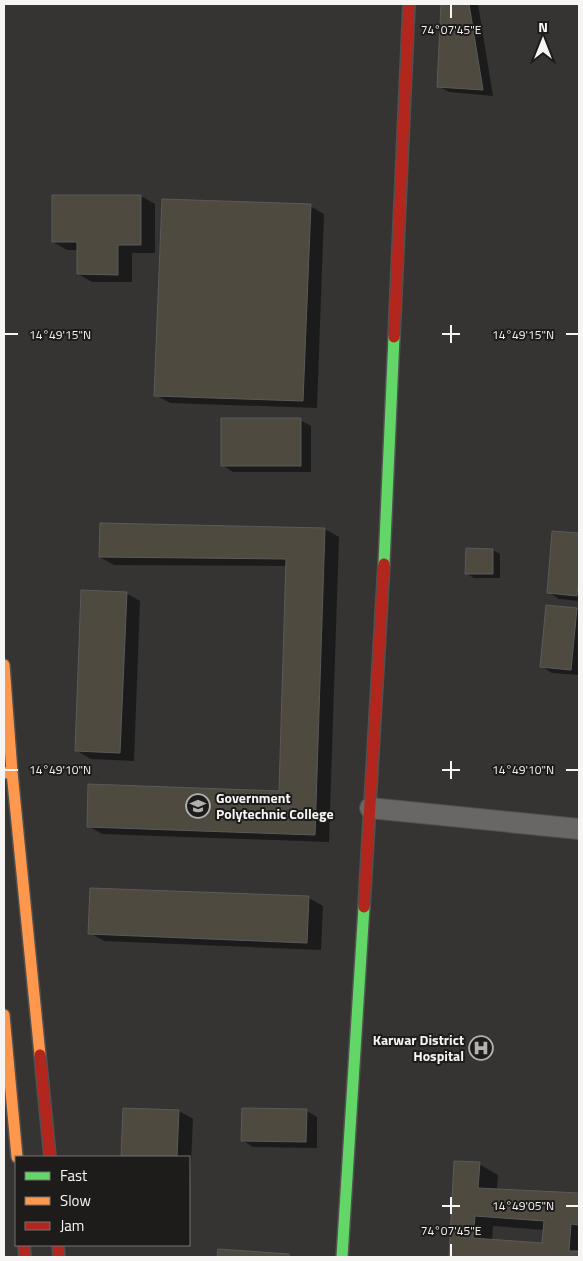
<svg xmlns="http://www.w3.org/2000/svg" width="583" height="1261" viewBox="0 0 583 1261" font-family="'Titillium Web',sans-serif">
<rect width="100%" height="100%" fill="#353433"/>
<path fill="#0007" fill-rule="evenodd" d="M442,4H478L493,96L449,92L438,86Z
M141,196L155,204V253H132V282H92L78,274L79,250H67L53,242Z
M310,206L324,214L317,408L170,403L156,395Z
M300,420L311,426V472H233L222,465Z
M325,529L339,537L329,842L102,834L88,826L281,792L288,566L114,565L100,557Z
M553,532L579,535V601L559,599L548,592Z
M493,550L500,554V578H474L467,574Z
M126,593L140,601L134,761L91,759L77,751Z
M576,609L579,611V675L552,673L541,666Z
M91,889L309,898L323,906L321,950L104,941L90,933Z
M124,1109L179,1111L193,1119L189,1208V1157H122Z
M307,1111L317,1117V1148L253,1147L242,1140Z
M455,1162L479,1164L498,1175L497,1190L579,1194V1257H450ZM493,1226L545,1230L543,1244L492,1241Z
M219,1251L289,1256L291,1257H219Z"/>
<path fill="#4e4a3f" stroke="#5b5a5a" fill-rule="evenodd" d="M441,4H469L483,90L437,87Z
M52,195H141V245H118V275L77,274V242H52Z
M162,199L311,204L303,401L154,396Z
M221,418H301V466H221Z
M100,523L325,528L315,835L87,827L88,784L279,791L286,559L99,557Z
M552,531L579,533V575L577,596L547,593Z
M466,548L493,549V574H465Z
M81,590L127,592L120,753L75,751Z
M546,605L577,608L571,670L540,667Z
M90,888L309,896L307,943L88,934Z
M123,1108L179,1110L177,1157H121Z
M242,1108L307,1109L306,1142L241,1141Z
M454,1161L480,1162L478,1188L579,1193V1225L571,1224L569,1251H579V1257H449ZM475,1216L544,1221L542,1243L473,1238Z
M218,1249L289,1254V1257H217Z"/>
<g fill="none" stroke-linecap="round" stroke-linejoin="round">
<g stroke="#50504f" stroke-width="22">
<path id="street" d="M370,808L579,829"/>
</g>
<g stroke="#50504f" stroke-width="14">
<path id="fast" d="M384,564L394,337
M342,1257L364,907"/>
</g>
<g stroke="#50504f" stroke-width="14">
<path id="slow" d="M4,665L12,772L40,1055
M4,773L12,772
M4,1015L17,1157"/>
</g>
<g stroke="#50504f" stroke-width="14">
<path id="jam" d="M394,337L409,4
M364,907L384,564
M40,1055L50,1157
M24,1245L25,1257
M58,1245L59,1257"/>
</g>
<use href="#street" stroke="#686766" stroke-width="20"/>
<use href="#fast" stroke="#63d668" stroke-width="11"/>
<use href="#slow" stroke="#ff974d" stroke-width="11"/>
<use href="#jam" stroke="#b3261e" stroke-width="11"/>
</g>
<path fill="none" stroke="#f6f5f3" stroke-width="2" d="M451,5V18M451,325V343M5,334H18M442,334H460M566,334H578M451,761V779M5,770H18M442,770H460M566,770H578M451,1197V1214M442,1206H460M566,1206H578M451,1244V1256"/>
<defs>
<g id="university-ring" transform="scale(1.25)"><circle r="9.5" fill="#1d1c1b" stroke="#b2b1b0" stroke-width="1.5"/><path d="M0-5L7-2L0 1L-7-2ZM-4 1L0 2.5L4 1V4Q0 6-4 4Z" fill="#b2b1b0"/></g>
<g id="hospital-ring" transform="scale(1.25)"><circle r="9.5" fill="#1d1c1b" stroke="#b2b1b0" stroke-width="1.5"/><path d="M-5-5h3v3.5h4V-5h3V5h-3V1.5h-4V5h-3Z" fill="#b2b1b0"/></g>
</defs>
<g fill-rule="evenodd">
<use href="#university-ring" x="198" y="806"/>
<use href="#hospital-ring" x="481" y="1048"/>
</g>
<g text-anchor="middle" stroke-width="4" stroke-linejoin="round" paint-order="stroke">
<g font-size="14" font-weight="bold" fill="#f6f5f3" stroke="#1d1c1b" text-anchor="start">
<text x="216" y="803">Government<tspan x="216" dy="16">Polytechnic College</tspan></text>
<text x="464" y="1045" text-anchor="end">Karwar District<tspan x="464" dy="16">Hospital</tspan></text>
</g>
</g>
<g font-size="12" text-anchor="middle" fill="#f6f5f3" stroke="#1d1c1b" stroke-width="4" stroke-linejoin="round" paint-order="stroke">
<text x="451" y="34">74°07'45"E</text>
<text x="60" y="339">14°49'15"N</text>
<text x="523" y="339">14°49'15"N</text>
<text x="60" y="774">14°49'10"N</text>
<text x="523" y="774">14°49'10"N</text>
<text x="523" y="1210">14°49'05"N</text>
<text x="451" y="1235">74°07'45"E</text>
</g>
<rect width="583" height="1261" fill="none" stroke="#f6f5f3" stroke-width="10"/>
<rect x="15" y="1156" width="175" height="90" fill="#1d1c1b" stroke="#747371"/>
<rect x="25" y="1172" width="25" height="8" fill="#63d668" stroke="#747371"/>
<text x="60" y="1181" font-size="15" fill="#f6f5f3">Fast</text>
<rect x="25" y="1197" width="25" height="8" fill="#ff974d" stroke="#747371"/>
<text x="60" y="1206" font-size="15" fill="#f6f5f3">Slow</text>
<rect x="25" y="1222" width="25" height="8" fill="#b3261e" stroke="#747371"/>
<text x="60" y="1231" font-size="15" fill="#f6f5f3">Jam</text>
<g transform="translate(543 40)" stroke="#1d1c1b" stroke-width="4" paint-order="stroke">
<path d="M0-4L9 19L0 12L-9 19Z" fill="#f6f5f3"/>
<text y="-8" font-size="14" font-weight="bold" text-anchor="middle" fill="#f6f5f3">N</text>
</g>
</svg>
